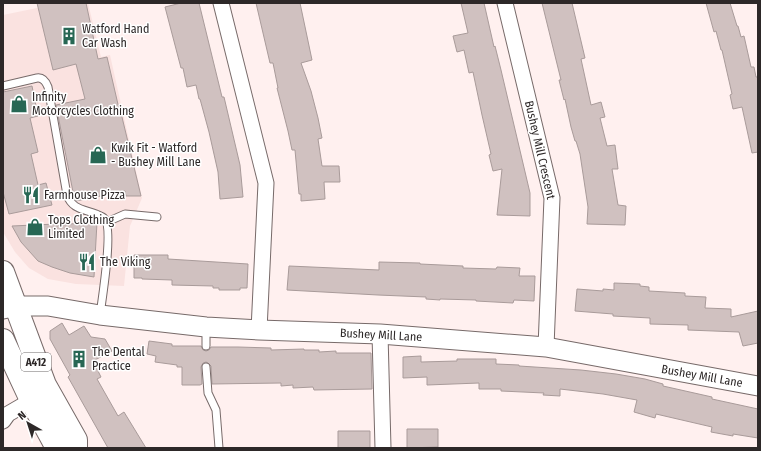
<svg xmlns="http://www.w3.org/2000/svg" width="761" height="451" viewBox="0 0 761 451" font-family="'Fira Sans Condensed',sans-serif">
<rect width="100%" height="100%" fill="#fff0ef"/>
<path fill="#fae2e0" d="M61,3H88L101,57L110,55L142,198L130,226L124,286L76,284L48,279L29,268L15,252L3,232V15Z"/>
<path fill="#d0c1c0" stroke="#a99b9a" d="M37,3H86L98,59L107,57L120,113H121L141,196H126L125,191L76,201L74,197L56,105L85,99L76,64L53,70Z
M181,3H199L222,97H224L240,165L243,197L220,199L218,172L209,132L200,99H199L196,85L187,87L183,68H181L165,7Z
M256,3H300L312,60L301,63L311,91L318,118L322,138L318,139L322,166H339L340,182H324L325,199L301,201V194H299L295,150H292L288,131L277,88H278L273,63H270Z
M461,3H484L494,47L495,46L501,70L530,193V216L497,215L502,169L493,171L489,155L491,154L482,115L473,72L469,73L464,50L457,52L453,36L468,33Z
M542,3H572L585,58L581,59L591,105L601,102L605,117L600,118L607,146L615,145L618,169H612L618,205L626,206L625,225L587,224L588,207L580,154L576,141H575L571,127L565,99L564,100L559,80H561Z
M706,3H730L737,26H738L741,37L744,36L751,67H754L756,77H758V152L752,153L742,107L733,109L730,95L732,94L722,50H721L716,31L714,32Z
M32,86L38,116L30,118L38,152L31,154L38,185L46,183L52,205L9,214L3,192V92Z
M97,222L94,277L70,273L52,267L38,261L21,242L12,226L56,224L57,226L69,224Z
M134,255H168V259L248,264L247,288H240V290H219V288H213V286L172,285V280L142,279V278H134Z
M379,262L420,263V264L463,266V268L496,269L497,267L520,268L519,276H535L534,301L514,300L513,303L476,301V300L440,299V300L426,299V297L378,295L287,290L289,266L379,270Z
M614,283L640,284V286L649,287V291L685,293V296L706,297L705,308L731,309V317L758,311V343L743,346L739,332L688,330V325L650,324V318L613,316V314L575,311L577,289L603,291V289L614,290Z
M62,323L69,335L84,326L91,337L105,339L112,351L93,361L101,377L97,379L118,416L124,412L146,448H108L68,377L70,375L50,339V331Z
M149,341L172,344V346H201L203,350L206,351L209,350L211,347H238L271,348V350L304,349V350H319V352L336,351V353H371L372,389L314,390L313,387L293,388V385L281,386V383L212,384L211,366L208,363L206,362L203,363L201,367L202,384L200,385H182V367H177V365L155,362L156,356L147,354Z
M421,356V362L457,361V359H496V364L519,365V366L581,370L616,374L645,379L663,384V386L712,397V399L758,409V438L733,434V436L711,432L712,427L656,414L655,418L634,412L637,400L603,394L560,389V396L543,395L544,393L501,391V389H479V383L427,385V377L403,378V357Z
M407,429H438V447L407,448Z
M338,431H370V448H338Z"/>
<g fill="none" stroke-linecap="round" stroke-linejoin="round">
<g stroke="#776a69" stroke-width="9">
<path id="service" d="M3,86L37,78C43,77 46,82 48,87L67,195C72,209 83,209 96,214C98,215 102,216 104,218C114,227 102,299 100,315
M107,222L125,214L157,217
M206,327V346
M206,367L208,393L216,410L219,448"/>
</g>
<g stroke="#776a69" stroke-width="17">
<path id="minor" d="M221,3L266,183L259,330
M505,3L552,198L546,347
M380,334L383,448
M3,421L8,414L39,396"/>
</g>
<g stroke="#776a69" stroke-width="21">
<path id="tertiary" d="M3,309L17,306H48L100,315L206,327L259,330L380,334L546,347L758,386"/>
</g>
<g stroke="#776a69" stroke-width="24">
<path id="primary" d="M3,272L45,385L76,440V448
M3,340L31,400L57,448"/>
</g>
<use href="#service" stroke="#fff" stroke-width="7"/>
<use href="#minor" stroke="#fff" stroke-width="15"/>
<use href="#tertiary" stroke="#fff" stroke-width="19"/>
<use href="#primary" stroke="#fff" stroke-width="22"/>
</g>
<defs>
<g id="building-bare" transform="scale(1.38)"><path d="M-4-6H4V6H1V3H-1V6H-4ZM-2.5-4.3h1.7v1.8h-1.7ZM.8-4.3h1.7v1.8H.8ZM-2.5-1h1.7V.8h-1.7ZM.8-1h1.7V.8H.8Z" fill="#276754" stroke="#fff" stroke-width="2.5" paint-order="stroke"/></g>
<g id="shop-bare" transform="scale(1.38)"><path d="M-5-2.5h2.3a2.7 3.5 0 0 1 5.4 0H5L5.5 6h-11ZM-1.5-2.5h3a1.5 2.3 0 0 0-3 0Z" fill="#276754" stroke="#fff" stroke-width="2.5" paint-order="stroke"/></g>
<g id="restaurant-bare" transform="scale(1.38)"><path d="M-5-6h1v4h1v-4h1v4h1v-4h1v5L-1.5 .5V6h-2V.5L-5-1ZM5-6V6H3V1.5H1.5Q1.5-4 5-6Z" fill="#276754" stroke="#fff" stroke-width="2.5" paint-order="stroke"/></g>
</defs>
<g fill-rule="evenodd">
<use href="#building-bare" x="69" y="36"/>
<use href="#shop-bare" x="19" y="104"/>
<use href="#shop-bare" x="98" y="155"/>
<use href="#restaurant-bare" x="31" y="195"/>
<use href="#shop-bare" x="35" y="227"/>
<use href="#restaurant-bare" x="87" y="262"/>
<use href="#building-bare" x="79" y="359"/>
</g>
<g text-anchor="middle" stroke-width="3" stroke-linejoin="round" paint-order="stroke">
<rect fill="#fff" stroke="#6c6868" stroke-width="1" x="21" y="353" width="30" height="18" rx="3"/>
<g font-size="11" font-weight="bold" fill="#2d2828">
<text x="36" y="366">A412</text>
</g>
<g font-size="12" fill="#2d2828" stroke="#fff" text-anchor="start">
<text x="82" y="33">Watford Hand<tspan x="82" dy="14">Car Wash</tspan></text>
<text x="32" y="101">Infinity<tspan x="32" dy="14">Motorcycles Clothing</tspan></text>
<text x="111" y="152">Kwik Fit - Watford<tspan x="111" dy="14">- Bushey Mill Lane</tspan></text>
<text x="44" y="199">Farmhouse Pizza</text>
<text x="48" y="224">Tops Clothing<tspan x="48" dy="14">Limited</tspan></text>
<text x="100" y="266">The Viking</text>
<text x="92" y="356">The Dental<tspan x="92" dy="14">Practice</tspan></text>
</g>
<g font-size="12" fill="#2d2828" stroke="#fff">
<text transform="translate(540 150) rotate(77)" y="4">Bushey Mill Crescent</text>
<text transform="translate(381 335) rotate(3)" y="4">Bushey Mill Lane</text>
<text transform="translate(702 376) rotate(10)" y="4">Bushey Mill Lane</text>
</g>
</g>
<rect width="761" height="451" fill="none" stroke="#2d2828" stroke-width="8"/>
<g transform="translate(28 423) rotate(321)" stroke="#ffffff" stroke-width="3" paint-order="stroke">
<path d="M0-3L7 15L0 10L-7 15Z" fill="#2d2828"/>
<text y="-6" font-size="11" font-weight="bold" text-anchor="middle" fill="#2d2828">N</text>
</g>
</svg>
